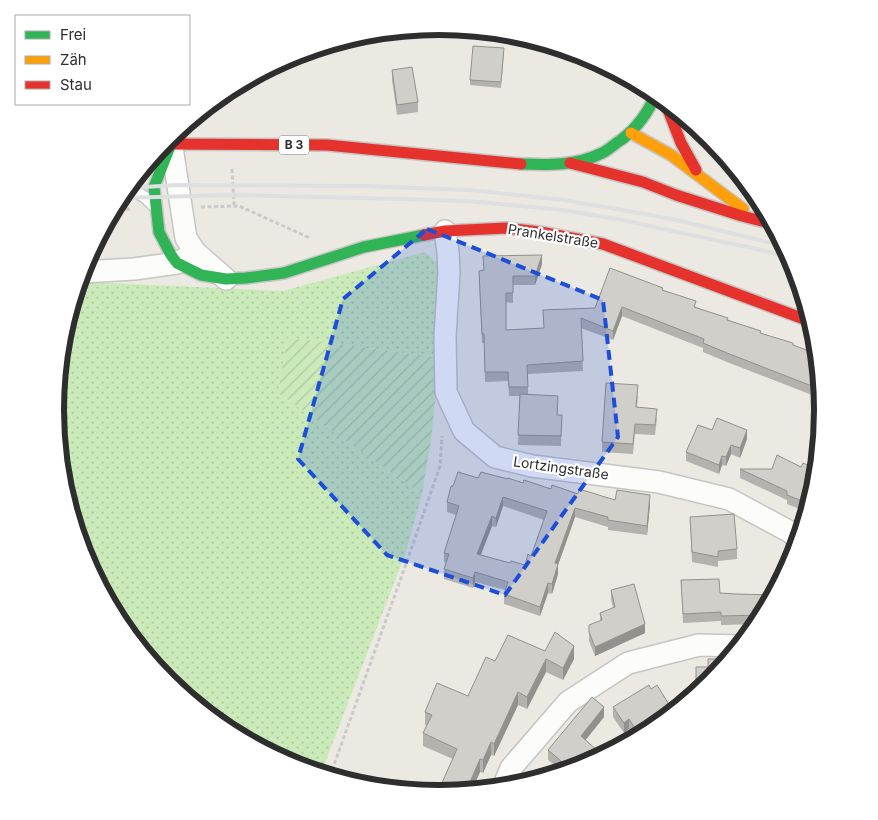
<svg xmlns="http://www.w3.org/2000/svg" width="878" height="820" viewBox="0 0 878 820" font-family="Inter,sans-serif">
<defs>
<pattern id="grass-dots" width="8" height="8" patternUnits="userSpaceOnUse" patternTransform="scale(1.25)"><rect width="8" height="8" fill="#caeaba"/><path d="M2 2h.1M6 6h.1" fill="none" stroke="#aec9a0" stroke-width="1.8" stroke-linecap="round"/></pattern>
<pattern id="garden-furrows" width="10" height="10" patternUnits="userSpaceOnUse" patternTransform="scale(1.25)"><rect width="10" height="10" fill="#caeaba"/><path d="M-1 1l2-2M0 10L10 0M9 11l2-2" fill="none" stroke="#aec9a0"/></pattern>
</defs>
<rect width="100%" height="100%" fill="#ece9e3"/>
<path fill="url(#grass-dots)" d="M425,252L445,269L440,358L287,337L278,393L422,494L406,552L321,773L292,764L226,729L167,681L120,623L84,557L63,485L55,410L63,335L79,281L87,282L283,291Z"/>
<path fill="url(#garden-furrows)" d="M287,337L440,358L431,440L422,494L278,393Z"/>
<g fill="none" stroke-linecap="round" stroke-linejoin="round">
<g stroke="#c5c5c4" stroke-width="14">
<path id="lane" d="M128,186L146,198L153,205"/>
</g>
<g stroke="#c5c5c4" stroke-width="24">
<path id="street" d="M171,141L186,238L195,252L226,279
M445,231L448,252L449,273L445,336L446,392L464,431L495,457L532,466L659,482L729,499L792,533L798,541
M82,272L134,269L177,263L189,256
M503,787L511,768L568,702L628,663L699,645L739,646"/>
</g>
<g stroke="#c5c5c4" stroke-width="14">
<path id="fast" d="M171,144L154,187L159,232L171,255L177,263L201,275L226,279L246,278L284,273L364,247L424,235
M521,164C547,165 577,166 602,153C609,150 614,144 621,140C637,128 648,113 656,94"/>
</g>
<g stroke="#c5c5c4" stroke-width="14">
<path id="slow" d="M631,133L671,155L743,209"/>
</g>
<g stroke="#c5c5c4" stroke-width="14">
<path id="jam" d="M665,102L681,143L696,170
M163,144L327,145L521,164
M570,163L643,182L676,195L742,216L773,224
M424,235L445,231L506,228L540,232L603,244L812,322"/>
</g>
<path stroke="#cacac9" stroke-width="3" stroke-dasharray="4 2.5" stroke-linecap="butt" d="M232,169L234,205
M201,207L239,206L310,238
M113,210L132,209
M330,776L406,564L440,466L442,436"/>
<use href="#lane" stroke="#fcfcfb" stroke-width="11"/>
<use href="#street" stroke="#fcfcfb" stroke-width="21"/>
<use href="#fast" stroke="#30b455" stroke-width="11"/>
<use href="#slow" stroke="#ff9f0a" stroke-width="11"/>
<use href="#jam" stroke="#e5322d" stroke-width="11"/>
<path stroke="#dedfe0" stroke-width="4" d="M127,188L178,185L363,186L470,190L563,200L622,210L672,219L784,246
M119,198L234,195L362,198L468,201L562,210L617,219L761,250L791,258"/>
</g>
<path fill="#b4b2ae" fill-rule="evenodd" d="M504,53L501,88L470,85V80Z
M392,70L418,102V112L397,115L392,80Z
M483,256L542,264L535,285H513V303L506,302V330L544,328L595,308L663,290L696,307L793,346L817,354L821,396L818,395L817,397L727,362L703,352V348L622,316L613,340L581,328L583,371L528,374V395L558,406L557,415H562L561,446L518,445L520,396H509L508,381L485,382L484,343H482L479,280V271L484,270Z
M638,395L637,407L657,418L655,435L635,434L633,454L602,452V442Z
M712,430L747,439L740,458L731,454L726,466L722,465L719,474L686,461V452Z
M740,469L815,485L807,512L787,504V500L740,478Z
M478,478L523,483L578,494L650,505L647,535L608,530V527L575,517L558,565V574L552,594L548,593L540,616L504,604V594L505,590L475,582L473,588L444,579V569L446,563L444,562V553L456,515L447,512V502L453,486ZM503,506L544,520L531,556L525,565L510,563L481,555L492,526L496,527Z
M690,517L737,549V559L718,561V567L692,562Z
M681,580L720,593L736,594L773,595L758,624L721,625V621L683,623Z
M611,590L645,633L595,656L589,641V625L600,621V613L613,608L611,600Z
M545,651L574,659L563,680L546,672L527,709L518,705L494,756L491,755L483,773L480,772L472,790L439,794L453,759L423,746V733L427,726L425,725V712L468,696L495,661Z
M613,707L673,712L652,729L635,738L629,729L624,733L613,717Z
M604,717L585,740L599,757L586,765L560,772V769L548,760V750Z"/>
<path fill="#92918d" d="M542,255V264L535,285V276Z
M622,307V316L613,340V331Z
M818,386V395L817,397V388Z
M747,430V439L740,458V448Z
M731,445V454L726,466V457Z
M722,456V465L719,474V465Z
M650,495V505L647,535V526Z
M503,497V506L496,527V518Z
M575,508V517L558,565V574L552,594V584L555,563Z
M492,516V526L477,564V554Z
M475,572V582L473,588V578Z
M548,583V593L540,616V607Z
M645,624V633L595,656V647Z
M574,646V659L563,680V668Z
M546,659V672L527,709V697Z
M518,692V705L494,756V744Z
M604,707V717L581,746V736Z
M673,711V712L652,729L638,737V733Z
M629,719V729L624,733V723Z
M491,742V755L483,773V760Z
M599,752V757L591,762Z
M480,759V772L472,790L466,791Z"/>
<path fill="#d1cfca" stroke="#92918d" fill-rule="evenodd" d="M473,46L504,48L501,82L470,80Z
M412,67L418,102L397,105L392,70Z
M542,255L535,276H513V293H506V330L544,328L543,310L595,308L610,268L663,288L662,290L696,301L694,307L728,318L727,320L761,331L760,333L793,343V345L817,354L820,387L818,386L817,388L727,353L703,343L704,339L622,307L613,331L581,318L583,361L527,365L528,387H509L508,372H485L484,334H482L479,271L484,270L483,256Z
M606,383L638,385L636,407L657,409L655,425L635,424L633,444L602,442Z
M520,394L558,396L557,415H562L561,436L518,435Z
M717,418L747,430L740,448L731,445L726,457L722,456L719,465L686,452L698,425L712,430Z
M777,455L801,467L803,463L815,468L818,463L815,485L810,504L787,495V491L740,469H772Z
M458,472L478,478L481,472L508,479V478L523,483L524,480L551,489L552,485L578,494L579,489L615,500L617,490L650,495L647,526L608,520V517L575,508L555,563L558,564L552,584L548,583L540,607L504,594L508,582L475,572L473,578L444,569L449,554L444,553L459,506L447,502L451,486H453ZM503,497L547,511L531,556L528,554L525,565L511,561L510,563L477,554L492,516L496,518Z
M734,514L737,549L718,551V557L692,552L690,517Z
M779,574L784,575L777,588V576H779Z
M719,579L720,593L736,594L773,595L763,615L721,616V612L683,614L681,580Z
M634,584L645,624L595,647L589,632V625L602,620L600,613L615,607L611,590Z
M555,632L574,646L563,668L546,659L527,697L518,692L494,744L491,742L483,760L480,759L466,791L437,794L457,749L423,733L432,715L425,712L437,683L468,696L486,657L495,661L508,635L545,651Z
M708,659H728L710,682L696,693V667H708Z
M649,685L651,689L657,685L673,711L638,733L629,719L624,723L613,707Z
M592,697L604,707L581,736L599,752L591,762L586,765L567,770L560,764L561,761L548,750Z"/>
<path fill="#1d4ed8" fill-opacity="0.2" stroke="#1d4ed8" stroke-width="4" stroke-dasharray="10 6" stroke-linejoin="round" d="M427,229L603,300L618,437L505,595L387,555L298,459L343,299Z"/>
<g text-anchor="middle" stroke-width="4.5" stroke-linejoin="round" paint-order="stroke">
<rect fill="#fff" stroke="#6d6d6d" stroke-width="1" x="279" y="135.5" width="30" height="19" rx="4"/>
<g font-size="12" font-weight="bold" fill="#2e2e2e">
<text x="294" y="149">B 3</text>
</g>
<g font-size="14" fill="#2e2e2e" stroke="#fff">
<text transform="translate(553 236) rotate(9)" y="5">Prankelstraße</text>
<text transform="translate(561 468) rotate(8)" y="5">Lortzingstraße</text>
</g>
</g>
<path d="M0 0H878V820H0ZM64 410a375 375 0 1 1 750 0a375 375 0 1 1-750 0Z" fill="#fff" fill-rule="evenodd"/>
<path fill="none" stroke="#2e2e2e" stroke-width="6" d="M64 410a375 375 0 1 1 750 0a375 375 0 1 1-750 0Z"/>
<rect x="15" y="15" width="175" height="90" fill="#ffffff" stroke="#ababab"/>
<rect x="25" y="31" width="25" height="8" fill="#30b455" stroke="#ababab"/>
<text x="60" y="40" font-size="15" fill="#2e2e2e">Frei</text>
<rect x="25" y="56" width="25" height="8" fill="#ff9f0a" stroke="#ababab"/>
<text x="60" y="65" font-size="15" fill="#2e2e2e">Zäh</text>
<rect x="25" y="81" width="25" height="8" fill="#e5322d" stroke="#ababab"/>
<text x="60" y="90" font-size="15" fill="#2e2e2e">Stau</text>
</svg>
